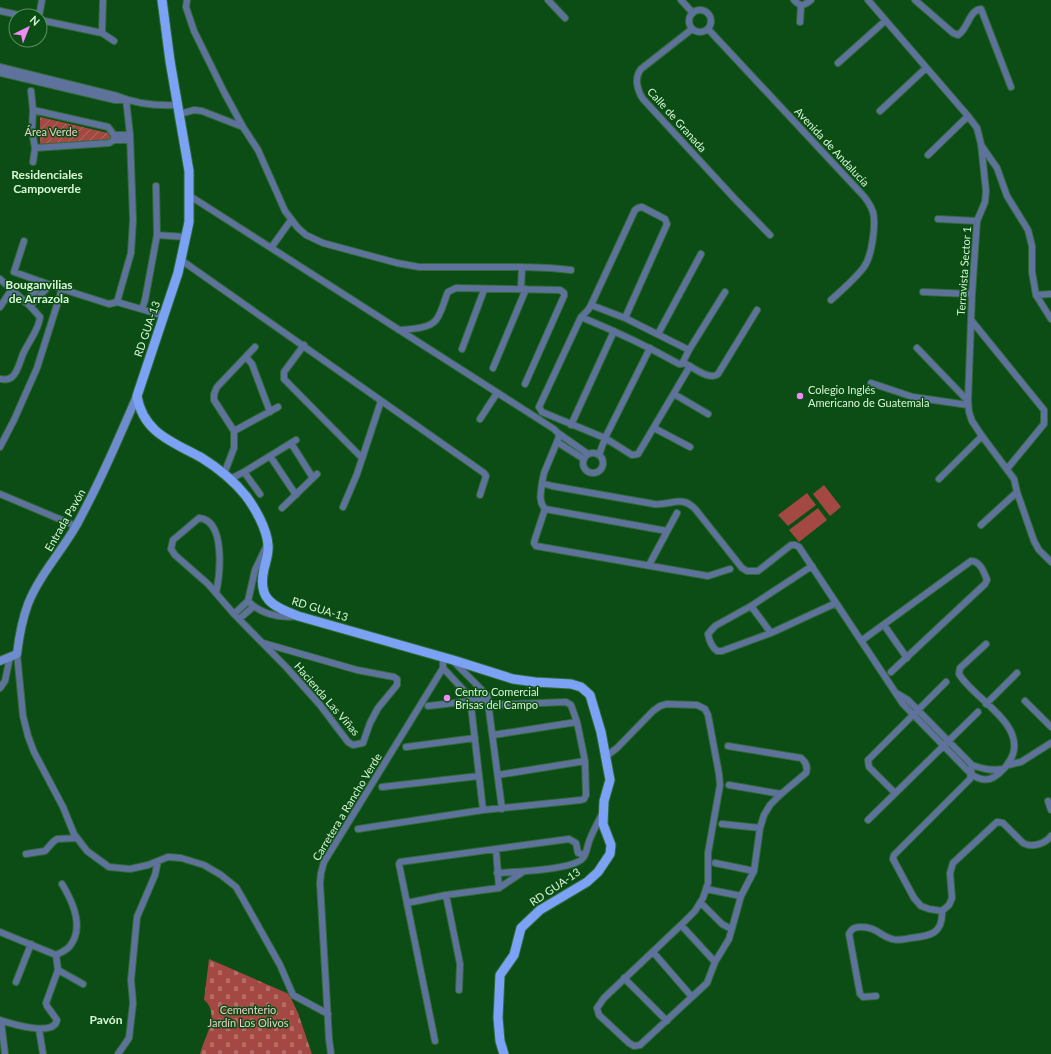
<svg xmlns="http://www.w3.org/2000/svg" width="1051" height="1054" viewBox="0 0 1051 1054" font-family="Lato,sans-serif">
<defs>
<pattern id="cemetery-stones" width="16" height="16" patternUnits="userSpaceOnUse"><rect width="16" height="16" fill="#a44844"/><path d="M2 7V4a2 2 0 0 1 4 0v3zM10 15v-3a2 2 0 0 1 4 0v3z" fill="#b46c67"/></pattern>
<pattern id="garden-furrows" width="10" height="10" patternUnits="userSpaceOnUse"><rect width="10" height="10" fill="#a44844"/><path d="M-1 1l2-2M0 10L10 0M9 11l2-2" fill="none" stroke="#b46c67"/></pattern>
</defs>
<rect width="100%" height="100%" fill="#0b4d14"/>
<path fill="#a44844" d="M824,485L841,507L830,516L813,494Z
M807,493L816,505L788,526L778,515Z
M818,508L827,520L799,542L789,530Z"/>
<path fill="url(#cemetery-stones)" d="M209,959L289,994L298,1013L312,1054H200C204,1038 221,1013 204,1000Z"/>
<path fill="url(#garden-furrows)" d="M40,117L108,133L111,137V140L107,143L40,144Z"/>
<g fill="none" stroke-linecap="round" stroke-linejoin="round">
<g stroke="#306b37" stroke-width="8">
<path id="street" d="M187,0L186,7L194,31L224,92L243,127L258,150L285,211L298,228L306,235L323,243L397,263L419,267H522L550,268L571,270
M548,0L565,18
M681,0L693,13
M794,0C800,7 804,6 811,0
M868,0L968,116L977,128L981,144L986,191L985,202L977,221L972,294L968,401L969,412L972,421L982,436L1014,479L1017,492L1034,541L1039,550L1051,562
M915,0L953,33L958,35C968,29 969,10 981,9L1011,87
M689 21a11 11 0 1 1 22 0a11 11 0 1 1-22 0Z
M0,11L23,16
M39,16L42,0
M40,20L102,33L114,41
M800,22L801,6
M692,29L641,69C634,78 637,90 643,99L734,198L770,235
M708,29L859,191C865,197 870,203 873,212C876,225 872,256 864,267C855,279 842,290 831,300
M102,33L103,0
M838,63L885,21
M0,67L117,96C136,104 157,106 178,105
M0,73L115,100H124
M31,91L33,110L32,131L35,148L33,162
M33,110L108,127L114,135V140L109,143L35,148
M880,111L926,68
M180,114L194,110L202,111L243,127
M114,135H130
M114,140H130
M981,145L997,168L1007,196L1028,230L1032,246V272L1036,295L1051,319
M928,155L968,116
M190,196L554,429L558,433L559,437L544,473L542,483L552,486L654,504C671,506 682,494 696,510L742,568L747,571H758L791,545H795L799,547L903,704L971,774C978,779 986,782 994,777C1002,772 1010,763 1013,754C1023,722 973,698 959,674L960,668L986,644
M938,219L977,221
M157,235L186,237
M24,241L14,272L62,289L109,304L117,302L165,316
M271,248L291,220
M181,260L484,473L486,476L480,495
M0,279L30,306L40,317C39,330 28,342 23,354C20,361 18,372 12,377C8,380 4,380 0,379
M521,289L522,267
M923,292L972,294
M1036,295L1051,294
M25,302L43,283
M117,302L131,253L133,220L130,135L126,99
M30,306L50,285
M0,307L12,289
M142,309L145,300L157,235L156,186
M581,317C615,331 647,346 679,364H682L689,350L625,318L591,305
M625,318L667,224L665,219L642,207L638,208L635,210L591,305L588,310L581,317L539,407L542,412L605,438L632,455L638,454L690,366
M971,320L1044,410V424L1007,469
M399,330C410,329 429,329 436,320C441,314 444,302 447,294L448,292L456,288L560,290L564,293V296L525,384
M658,334L701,254
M304,345L284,372V379L362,458
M917,348L968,401
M462,349L484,290
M689,350L725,292
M246,357L252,364L270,412
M686,364C694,368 710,381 718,374L757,310
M493,368L526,289
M871,383L913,397L968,405
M674,394L708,414
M480,419L497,393
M571,425L614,331
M654,428L690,447
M234,431L278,407
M558,433L588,454
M557,442L584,459
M291,443L313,478
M0,447L14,420L37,368L62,289
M583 463a10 10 0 1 1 20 0a10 10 0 1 1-20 0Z
M599,455L605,438L650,348
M270,456L296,495
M244,472L260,494
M224,474L234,448V431L214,400V394L217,387L255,347
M230,479L244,472L296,440
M939,479L982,436
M542,483C541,492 538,501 545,509L667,531
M0,494L76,526
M343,507L357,474L381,401
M282,508L317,474
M545,509L535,539L534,543L536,546L708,576L730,569
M981,525L1017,492
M649,565L677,513
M812,566L751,606L715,626L708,634C709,640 712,647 717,651H722L771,633L836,603
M216,593C220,575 226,520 199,518L173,540L171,549L175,555L208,584L234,614L287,668L320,705L348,742L353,745L363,743L370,723L378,708L397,685V679L394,677L357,670L263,643
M248,601C259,613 280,619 296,616
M751,606L771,633
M234,614L248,601L255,570L266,547
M239,619L253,607
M884,625L907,658
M861,641L971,561C980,561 984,572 987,580L985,584L891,672
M17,654L23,716L28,736L34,752L63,807L74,834L87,851L109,867L130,869L148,865L168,857L181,858L204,865L221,875L236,887L243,899L280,965L293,995L328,1014
M453,661L487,695L502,809
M443,668L470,697L483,810
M0,688L5,681L10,657
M898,694L908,700L972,765C983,769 991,771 1003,769
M1025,701L1051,727
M986,704L1017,673
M428,706L488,699
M493,735L577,722
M406,747L475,738
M605,757L617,748L653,711L660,706L667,704L697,705L705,709L708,715L719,774L720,785L708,853V883L703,898L695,911L681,925L604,998L597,1008L599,1015L629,1043L634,1046L640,1045L707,983L715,962L729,939L741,896L754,871L760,828L764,815L770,805L781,794L806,773C808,767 806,762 801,758L728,746
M972,765L970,779L894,855L893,859L914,898L921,906L929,909L942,911L949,905L952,898L950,873L953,863L997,822L1003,823L1023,843C1032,848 1045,844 1051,836
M1008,765L1021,762L1051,743
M498,775L585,761
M729,785L781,794
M382,787L479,776
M895,793L869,767L868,760L946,682
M1048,801L1051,810
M868,820L978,712
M722,824L760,828
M358,829L483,810L581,800L584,799L586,795L585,761L577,722L571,705L566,702L489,705
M496,849L499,888
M26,854L45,851L53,842L57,839L77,838
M715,863L754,871
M497,873C513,872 571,870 582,859C587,855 587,845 590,839C593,831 598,822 602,814
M706,889L741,896
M446,895L460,964L459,990
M407,903L446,895L499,888L523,872
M701,903L722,924L731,929
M681,925L715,962
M0,932L56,955
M653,952L692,997
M56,955C60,953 67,950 70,946C84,928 73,902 62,884
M58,970L83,984
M624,978L667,1021
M16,982L31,944
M876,996L863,997L860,994L849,934C852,928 855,927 861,927C877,927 880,936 892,939C898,941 905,939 911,938C930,936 943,934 942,911
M0,1020C12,1024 54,1037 57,1020L47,1006L46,1003L58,970L56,955
M1,1021L5,1054
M39,1029L43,1054
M435,1041L399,864L400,862L569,839L576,843L578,853L584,855
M118,1054L129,1038L133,1003L131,980L137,917L155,875L158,861
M331,1054L329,1039L320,883L321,873L324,862L443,668V657"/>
</g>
<g stroke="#306b37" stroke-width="10">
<path id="secondary" d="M0,661L17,654C19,637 22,620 28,604C39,576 61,552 76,526C99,484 118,440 137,396"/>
</g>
<g stroke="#306b37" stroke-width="11">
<path id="primary" d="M162,0L170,61L189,171V222L178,273L137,396C143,433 173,442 202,458C218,468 234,481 246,496C255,508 267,529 268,545C269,553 266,561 264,569C257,600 273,606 298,616L453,660L513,679L535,682L571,684L581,687L590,695L601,732L610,780L604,801L603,824L611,845L610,854L598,872L587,882L540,910L521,928L514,955L500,975L498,1018L500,1041L504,1054"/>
</g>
<use href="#street" stroke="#5f729b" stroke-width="6"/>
<use href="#secondary" stroke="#6f8dce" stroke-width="8"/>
<use href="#primary" stroke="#7ca2f5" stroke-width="9"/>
</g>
<g fill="#ef8bf7" stroke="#0b4d14" stroke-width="1.5">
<circle cx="800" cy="396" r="4"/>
<circle cx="447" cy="698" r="4"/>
</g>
<g text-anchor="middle" stroke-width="3" stroke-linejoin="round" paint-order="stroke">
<g font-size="11" fill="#d6f6d6" stroke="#0b4d14">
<text transform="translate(677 120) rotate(48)" y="4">Calle de Granada</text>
<text transform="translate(832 147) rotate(47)" y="4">Avenida de Andalucía</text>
<text transform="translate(964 271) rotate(-86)" y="4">Terravista Sector 1</text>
<text transform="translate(147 329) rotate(-71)" y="4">RD GUA-13</text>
<text transform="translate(65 520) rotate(-60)" y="4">Entrada Pavón</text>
<text transform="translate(320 609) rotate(17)" y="4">RD GUA-13</text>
<text transform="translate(327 699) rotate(49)" y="4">Hacienda Las Viñas</text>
<text transform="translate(347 807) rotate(-59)" y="4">Carretera a Rancho Verde</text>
<text transform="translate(555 887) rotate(-34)" y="4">RD GUA-13</text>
</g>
<g font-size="11" fill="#edcdc9" stroke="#0b4d14">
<text x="51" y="136">Área Verde</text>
<text x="248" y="1014">Cementerio<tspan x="248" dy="13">Jardín Los Olivos</tspan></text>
</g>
<g font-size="11" fill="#d6f6d6" stroke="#0b4d14" text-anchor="start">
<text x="808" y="394">Colegio Inglés<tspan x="808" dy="13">Americano de Guatemala</tspan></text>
<text x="455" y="696">Centro Comercial<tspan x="455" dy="13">Brisas del Campo</tspan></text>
</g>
<g font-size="12" font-weight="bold" fill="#d6f6d6" stroke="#0b4d14">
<text x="47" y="179">Residenciales<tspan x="47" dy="14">Campoverde</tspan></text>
<text x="39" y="289">Bouganvilias<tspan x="39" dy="14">de Arrazola</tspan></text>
<text x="106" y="1024">Pavón</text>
</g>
</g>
<g transform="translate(28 28) rotate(43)"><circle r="19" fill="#0b4d14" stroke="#5c9162"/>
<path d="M0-3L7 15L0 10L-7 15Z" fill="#ef8bf7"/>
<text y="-6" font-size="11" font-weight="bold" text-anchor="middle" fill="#d6f6d6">N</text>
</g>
</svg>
